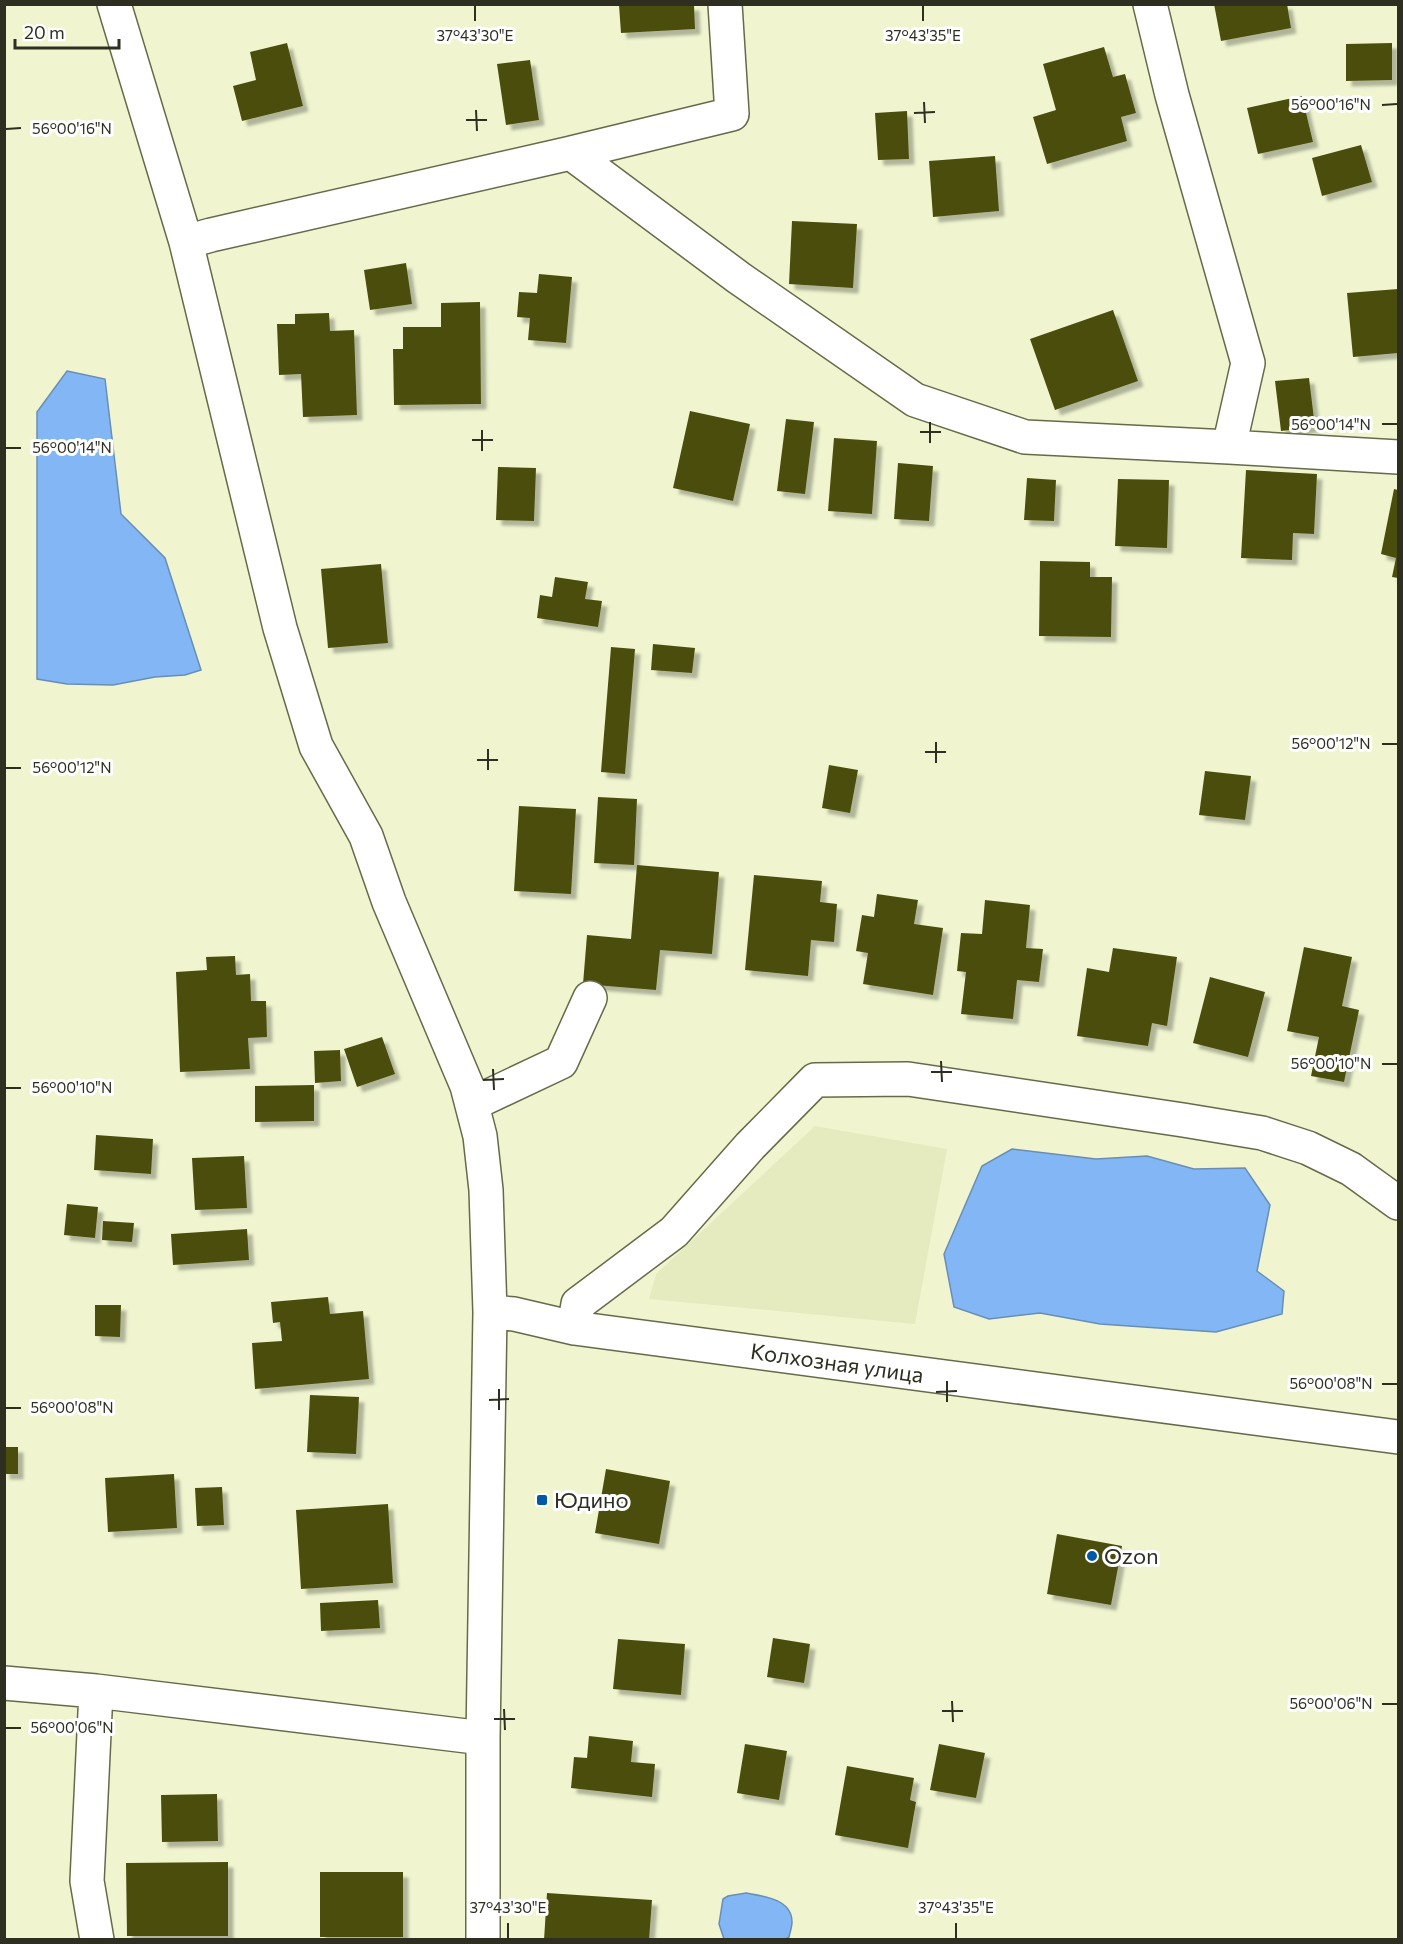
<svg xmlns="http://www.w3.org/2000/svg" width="1403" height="1944" viewBox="0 0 1403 1944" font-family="Commissioner,sans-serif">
<defs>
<filter id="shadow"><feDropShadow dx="5.5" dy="5.5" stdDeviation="1.5" flood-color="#0004"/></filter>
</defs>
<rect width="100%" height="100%" fill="#f0f5d0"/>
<path fill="#e5eabf" d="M815,1126L947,1149L915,1324L649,1299L656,1274Z"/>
<path fill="#82b6f4" stroke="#698eb5" stroke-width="1.5" d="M67,371L105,379L121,514L165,558L201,670L185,675L155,677L113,685L67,684L37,679V412Z
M1012,1149L1096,1159L1147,1156L1194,1169L1245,1168L1270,1205L1257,1271L1284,1291L1282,1314L1216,1332L1100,1324L1040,1313L989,1319L954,1307L944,1254L982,1166Z
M746,1893C763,1896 792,1899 792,1922C792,1927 790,1932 789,1937L784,1940L724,1939L719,1924L723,1899L728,1896Z"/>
<path fill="#4b4e0d" filter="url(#shadow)" d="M1214,4H1287L1291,28L1221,41Z
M619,5H694L695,29L621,33Z
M287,43L303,106L242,121L233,86L256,80L250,52Z
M1392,43V80L1346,81V44Z
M1104,47L1113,77L1125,74L1136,113L1121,117L1127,141L1047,164L1033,117L1056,110L1043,64Z
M530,60L539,120L506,125L497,64Z
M1302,96L1313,142L1258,154L1247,108Z
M907,111L909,159L878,160L875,113Z
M1361,145L1372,182L1322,196L1312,158Z
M995,156L999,211L933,217L929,161Z
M792,221L857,224L853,288L789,284Z
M406,263L412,304L370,310L364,270Z
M539,274L572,277L566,343L528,340L530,318L517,317L519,292L537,293Z
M1398,289V353L1353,357L1347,293Z
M480,302L481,404L394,405L393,349H403V327H441V303Z
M1113,310L1138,381L1055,410L1030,339Z
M329,313L330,331L354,330L357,415L303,417L301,374L279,375L277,324H295V314Z
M1309,378L1315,427L1281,431L1275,381Z
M690,411L750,424L733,501L673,488Z
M786,419L814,422L805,494L777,491Z
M834,438L877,441L872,514L828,511Z
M898,463L933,466L929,521L894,519Z
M498,467L536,468L534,521L496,520Z
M1246,470L1317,474L1314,534L1293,533L1292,560L1241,558Z
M1027,478L1056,480L1054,521L1024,520Z
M1118,479L1169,480L1167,548L1115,546Z
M1394,489L1398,490V578L1392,577L1396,558L1381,554Z
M1040,561L1090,562V577H1112L1111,637L1039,636Z
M381,564L388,643L328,648L321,569Z
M555,577L588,582L585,599L602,601L598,627L537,618L540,595L552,597Z
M653,644L695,648L692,673L651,670Z
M611,647L635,649L625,774L601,772Z
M829,765L858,770L850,813L822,808Z
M1205,771L1251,776L1245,820L1199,815Z
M598,797L637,799L634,865L594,863Z
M519,806L576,809L571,894L514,891Z
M637,865L719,872L712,954L660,950L656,990L583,984L587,935L631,939Z
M754,875L822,881L820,902L837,904L834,942L811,940L808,976L745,970Z
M877,894L918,900L914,924L943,928L933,995L863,984L868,953L856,951L862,915L874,917Z
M985,900L1030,905L1026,948L1043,949L1039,982L1017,980L1013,1019L961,1014L966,972L957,971L961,933L982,934Z
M1304,947L1352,957L1342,1006L1359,1010L1344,1082L1311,1076L1319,1037L1287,1031Z
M1113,948L1177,957L1167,1026L1152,1023L1148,1046L1077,1036L1087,968L1109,972Z
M235,956L236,975L250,974L251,1001H266L267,1037L248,1038L250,1069L180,1072L176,972L207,970L206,957Z
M1210,977L1265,992L1248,1057L1193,1043Z
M382,1037L395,1074L357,1087L344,1049Z
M340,1050L341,1081L315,1083L314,1051Z
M314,1085V1121L255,1122V1086Z
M96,1135L153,1139L151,1174L94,1170Z
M244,1156L247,1208L195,1210L192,1158Z
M67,1204L98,1207L95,1238L64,1235Z
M103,1221L134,1223L132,1242L102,1240Z
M247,1229L249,1260L173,1265L171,1234Z
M328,1297L330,1314L363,1311L369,1379L255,1389L252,1343L282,1341L280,1322L273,1323L271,1302Z
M95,1305H121L120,1337L95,1336Z
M310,1395L359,1397L356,1454L307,1452Z
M4,1447H18V1474H4Z
M606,1469L670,1481L659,1544L595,1533Z
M174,1474L177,1528L108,1532L105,1478Z
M222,1487L224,1525L197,1526L195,1488Z
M388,1504L393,1583L301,1589L296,1510Z
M1057,1534L1122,1546L1111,1605L1047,1594Z
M378,1600L380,1628L321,1631L320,1603Z
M773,1638L810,1644L804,1683L767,1677Z
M618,1639L685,1644L681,1695L613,1689Z
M589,1736L633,1741L631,1762L655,1764L652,1797L571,1788L574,1757L587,1758Z
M745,1744L787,1751L779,1800L737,1793Z
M939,1744L985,1753L976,1798L930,1790Z
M847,1766L914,1778L910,1800L916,1802L908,1848L835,1835Z
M217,1794L218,1841L162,1842L161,1795Z
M228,1862V1936H127L126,1863Z
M320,1872H403V1937H320Z
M547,1893L652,1900L649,1940H544Z"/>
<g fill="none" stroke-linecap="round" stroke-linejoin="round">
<g stroke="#676a4a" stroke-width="36">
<path id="minor" d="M114,4L186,242L280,628L316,746L366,836L389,902L467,1086L480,1136L486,1190L490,1312L483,1738V1940
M1150,4L1172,95L1248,363L1229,447
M571,153L732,114L725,4
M186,242L211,235L571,153L739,278L915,400L1025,437L1229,447L1398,457
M472,1104L561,1062L590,998
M490,1312L514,1314L574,1328L1398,1437
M574,1328L578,1304L674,1232L750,1146L815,1080L908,1079L1183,1120L1262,1133L1308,1148L1351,1169L1398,1203
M4,1683L96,1691L483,1738
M96,1691L87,1881L97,1940"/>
</g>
<use href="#minor" stroke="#fff" stroke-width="33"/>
</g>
<path fill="none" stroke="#2e2f21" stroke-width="2" d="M475,6V21M923,6V21M924,102L925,123M1382,105L1397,104M476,110L477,131M914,113L935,112M466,120H487M6,129L21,128M930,422V443M1382,424H1397M482,430V451M920,432H941M472,440H493M6,448H21M936,742V763M1382,744H1397M488,749V770M925,752H946M477,760H498M6,768H21M941,1061L942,1082M1382,1064H1397M493,1069L494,1090M931,1072H952M483,1080L504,1079M6,1088H21M947,1381V1402M1382,1384H1397M499,1389V1410M936,1392L957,1391M489,1400L509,1399M6,1408H21M952,1701L953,1722M1382,1704H1397M504,1709L505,1730M942,1711H963M494,1719H515M6,1728H21M508,1923V1938M956,1923V1938"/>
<g fill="#0058a6" stroke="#fff" stroke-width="2">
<rect x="536" y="1494" width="12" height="12" rx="3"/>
<circle cx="1092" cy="1556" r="6"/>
</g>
<g text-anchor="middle" stroke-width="6" stroke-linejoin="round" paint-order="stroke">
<g font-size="22" fill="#2e2f21" stroke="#fff">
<text transform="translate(837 1363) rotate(8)" y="8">Колхозная улица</text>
</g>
<g font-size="22" fill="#2e2f21" stroke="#fff" text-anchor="start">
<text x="554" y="1508">Юдино</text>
<text x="1104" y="1564">Ozon</text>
</g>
</g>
<g font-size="15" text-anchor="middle" fill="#2e2f21" stroke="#fff" stroke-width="6" stroke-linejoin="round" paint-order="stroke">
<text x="475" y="41">37°43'30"E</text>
<text x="923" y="41">37°43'35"E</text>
<text x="1331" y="110">56°00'16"N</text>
<text x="72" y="134">56°00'16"N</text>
<text x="1331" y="430">56°00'14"N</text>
<text x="72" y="453">56°00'14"N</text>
<text x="1331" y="749">56°00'12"N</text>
<text x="72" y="773">56°00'12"N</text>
<text x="1331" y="1069">56°00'10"N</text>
<text x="72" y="1093">56°00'10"N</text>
<text x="1331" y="1389">56°00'08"N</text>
<text x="72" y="1413">56°00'08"N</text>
<text x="1331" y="1709">56°00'06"N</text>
<text x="72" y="1733">56°00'06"N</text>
<text x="508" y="1913">37°43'30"E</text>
<text x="956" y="1913">37°43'35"E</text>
</g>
<rect width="1403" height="1944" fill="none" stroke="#2e2f21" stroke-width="12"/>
<path d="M15 39v9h104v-9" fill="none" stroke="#2e2f21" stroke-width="3"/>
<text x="24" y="39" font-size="18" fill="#2e2f21" stroke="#ffffff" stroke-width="4.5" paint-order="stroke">20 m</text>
</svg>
